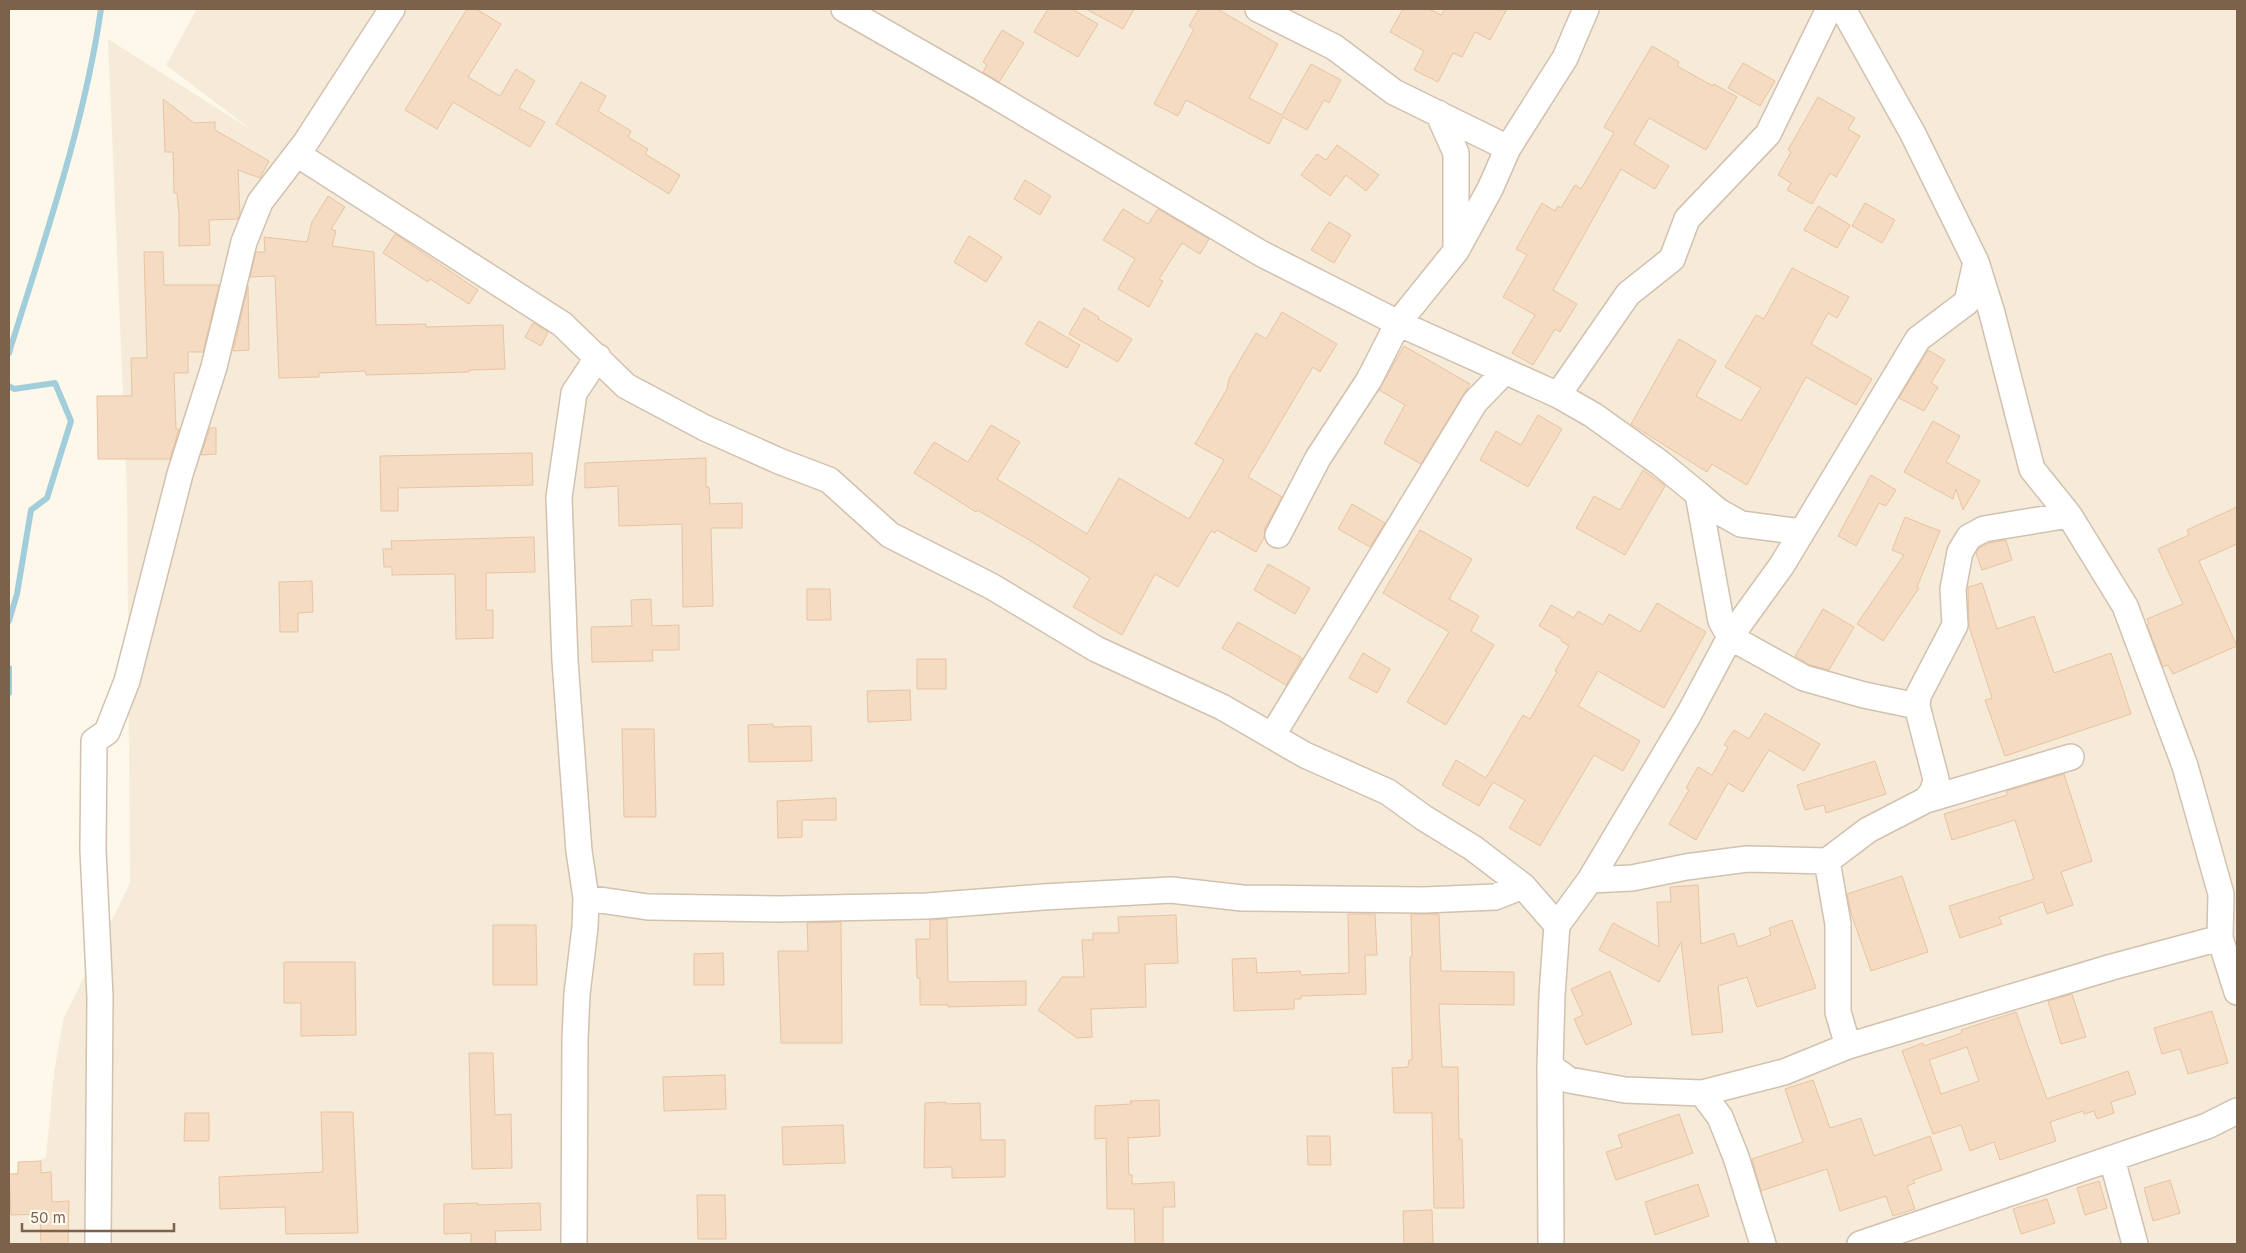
<svg xmlns="http://www.w3.org/2000/svg" width="2246" height="1253" viewBox="0 0 2246 1253" font-family="Inter,sans-serif">
<rect width="100%" height="100%" fill="#fef8eb"/>
<path fill="#f6ebd9" d="M197,9H2237V1244H9V1176L46,1157L54,1073L63,1020L130,883L127,493L108,39L253,131L166,65Z"/>
<g fill="none" stroke-linecap="round" stroke-linejoin="round">
<path stroke="#a2cedc" stroke-width="6" d="M9,353C44,240 84,126 101,9
M9,386L14,389L55,383L71,421L47,498L31,510L17,594L9,621
M9,668V693"/>
</g>
<path fill="#f5dbc1" stroke="#e9c3a0" fill-rule="evenodd" d="M467,9H476L501,24L468,77L500,96L516,69L535,81L519,108L545,122L530,147L453,102L437,129L405,110Z
M1048,9H1072L1098,24L1078,57L1034,32Z
M1086,9H1134L1123,29Z
M1199,9H1217L1278,44L1249,98L1282,115L1311,64L1341,80L1329,103L1324,100L1307,130L1283,117L1269,144L1186,100L1178,116L1154,104L1194,29L1189,26Z
M1403,9H1429L1441,15L1445,9H1507L1490,40L1475,32L1462,57L1453,53L1438,82L1414,70L1424,51L1390,32Z
M1002,30L1024,43L999,82L983,72L987,65L983,62Z
M1652,46L1679,62L1677,66L1713,86L1714,84L1737,97L1706,150L1649,118L1634,144L1669,166L1655,189L1621,169L1553,290L1577,304L1560,332L1555,329L1533,365L1512,353L1535,315L1503,297L1527,255L1516,249L1542,203L1555,211L1558,206L1561,208L1575,185L1581,189L1614,133L1604,127Z
M1743,63L1775,81L1760,106L1728,88Z
M581,82L606,96L598,111L631,131L628,137L648,149L645,154L680,175L669,194L556,124Z
M1818,97L1855,118L1848,129L1860,136L1836,177L1830,173L1812,204L1787,190L1791,183L1778,175L1791,152L1788,150Z
M163,99L194,123L215,122V130L269,161L260,178L238,170L240,214L238,219L209,220L210,245L179,246V214L177,193H174L173,152H165Z
M1337,145L1379,175L1366,191L1346,175L1330,196L1301,175L1317,154L1326,160Z
M1025,180L1051,196L1040,215L1014,199Z
M328,196L345,207L331,229L336,231L332,246L374,252L376,325L426,324V327L503,325L505,369L469,370V372L366,375L365,371L319,373V377L279,378L275,276L250,277L256,252H265L264,237L307,242L312,222Z
M1865,203L1895,220L1882,243L1852,226Z
M1818,206L1850,225L1837,248L1804,230Z
M1123,209L1148,224L1158,209L1209,239L1200,254L1182,243L1159,279L1163,281L1149,307L1118,289L1135,259L1103,240Z
M1329,222L1351,235L1334,263L1311,250Z
M395,234L478,290L469,304L430,279L428,282L383,253Z
M969,236L1002,257L986,282L954,262Z
M144,252H163L164,285H219L203,352H188V373H174L176,429H179L170,459H98L97,396H132L131,358H147Z
M1792,268L1849,297L1837,318L1828,313L1811,344L1872,379L1856,405L1806,377L1747,485L1712,464L1707,472L1631,424L1679,339L1716,361L1696,396L1741,421L1761,388L1725,367L1756,315L1764,319Z
M248,286L249,350L233,351Z
M1084,308L1099,317L1098,319L1132,339L1118,362L1069,334Z
M1282,312L1337,344L1320,372L1313,367L1248,477L1282,497L1265,528L1264,538L1256,552L1217,530L1215,533L1211,531L1178,587L1155,574L1122,635L1073,607L1090,578L1031,541L977,510L976,512L914,473L934,442L968,462L991,425L1020,442L997,479L1087,534L1119,478L1189,519L1224,460L1195,444L1227,389L1229,379L1256,333L1266,339Z
M1039,321L1080,345L1067,368L1025,344Z
M533,323L548,332L541,346L525,337Z
M1404,346L1470,384L1421,464L1384,443L1405,405L1379,390Z
M1928,350L1945,360L1931,383L1938,387L1924,411L1899,398Z
M1538,415L1562,429L1528,487L1480,460L1496,431L1521,445Z
M1933,421L1960,436L1946,462L1980,481L1963,510L1956,489L1953,499L1904,472Z
M210,428H216V454L201,455Z
M532,453L533,485L398,488V511H381L380,456Z
M706,458V487H709L710,504L742,503V528H711L713,606L683,607L682,524L619,526L618,486L585,488V463Z
M1643,470L1665,486L1625,555L1576,528L1594,496L1620,510Z
M1871,475L1896,490L1886,506L1879,503L1856,546L1838,536Z
M1352,504L1385,523L1370,547L1338,529Z
M2237,507V544L2199,561L2237,646L2173,674L2168,665L2163,667L2147,625L2149,624L2147,619L2183,604L2158,549L2189,535L2187,530Z
M1905,517L1940,531L1917,587L1919,588L1883,641L1857,624L1904,555L1892,550Z
M1420,530L1472,559L1449,599L1479,616L1471,631L1494,645L1446,725L1407,702L1449,632L1383,593Z
M534,537L535,572L486,573V610H493V638L456,639L455,574L392,575V567H384L383,549H392L391,541Z
M2006,540L2012,560L1982,570L1976,553L1979,548L1989,543Z
M1268,564L1310,588L1295,614L1254,590Z
M312,581L313,612L298,613V632H280L279,582Z
M1982,583L1997,629L2034,616L2054,673L2111,653L2131,714L2005,756L1985,700L1992,698L1969,626L1968,587Z
M807,589H830L831,620H807Z
M651,599L652,626L679,625V650H652L653,661L592,662L591,627L632,626L631,600Z
M1657,603L1706,632L1664,708L1598,671L1578,706L1640,741L1623,771L1594,755L1540,846L1509,828L1525,800L1493,782L1479,806L1442,785L1456,760L1486,778L1523,715L1530,719L1557,672L1555,671L1569,646L1561,641L1562,639L1539,626L1551,605L1574,618L1578,611L1603,625L1609,614L1640,632Z
M1823,609L1854,627L1829,670L1810,665L1795,656Z
M1238,622L1302,658L1286,685L1222,648Z
M1363,653L1390,669L1377,693L1349,678Z
M917,659H946V689H917Z
M910,690L911,720L868,722L867,691Z
M1765,713L1820,744L1804,771L1769,750L1743,792L1728,783L1696,840L1669,824L1689,790L1686,788L1698,767L1712,775L1728,747L1724,745L1734,730L1749,739Z
M773,724V727L811,726L812,761L749,762L748,725Z
M622,729H654L656,817H624Z
M1875,761L1886,794L1826,813L1824,805L1805,810L1797,785Z
M2064,774L2092,861L2061,872L2073,905L2047,914L2043,902L1999,917L2002,924L1960,938L1949,906L2034,879L2015,820L1952,840L1944,814L2007,795L2006,791Z
M836,798V820H802V837L778,838L777,801Z
M1902,876L1928,952L1871,971L1851,913L1847,894Z
M1698,885L1701,944L1734,933L1738,947L1771,935L1769,928L1792,920L1816,988L1757,1007L1747,977L1718,986L1723,1032L1692,1035L1681,942L1659,982L1599,950L1613,923L1659,947L1657,902H1671L1670,887Z
M1348,914H1375L1377,955H1365L1366,994L1301,996V999H1294V1009L1234,1011L1232,959L1256,958L1257,973L1300,971L1301,975L1349,973Z
M1411,914H1439L1441,971L1514,972V1005L1439,1004L1442,1067H1458L1459,1139H1462L1464,1208H1434L1432,1113H1394L1392,1068L1408,1067L1409,1060H1412L1410,963V957H1412Z
M1176,915L1178,963L1145,964L1146,1007L1091,1009L1092,1037L1077,1038L1038,1010L1062,977H1084L1082,940H1093V933H1119L1118,917Z
M947,919L948,982L1026,981V1005L948,1007V1005H920V978H917L916,939H930V920Z
M841,922L842,1043H781L778,951H808L807,923Z
M493,925H536L537,985H493Z
M723,953L724,985H694V954Z
M284,962H355L356,1035L301,1036V1003H284Z
M1610,971L1632,1024L1586,1045L1574,1019L1583,1015L1571,989Z
M2072,994L2086,1037L2061,1044L2048,1001Z
M2212,1011L2228,1063L2188,1074L2180,1049L2162,1054L2154,1028Z
M2016,1012L2047,1099L2128,1071L2136,1094L2111,1102L2114,1113L2097,1119L2094,1111L2084,1114L2083,1111L2050,1122L2056,1141L2000,1160L1994,1142L1970,1151L1961,1125L1933,1134L1902,1051L1923,1043L1924,1046L1962,1033L1961,1030ZM1967,1047L1979,1081L1941,1094L1929,1060Z
M469,1053H493L495,1115L511,1114L512,1168L472,1169Z
M725,1075L726,1109L664,1111L663,1077Z
M1813,1080L1830,1128L1861,1118L1874,1156L1930,1136L1942,1170L1913,1180L1915,1183L1907,1186L1915,1209L1893,1216L1886,1196L1840,1211L1827,1169L1761,1191L1752,1159L1803,1142L1785,1089Z
M1159,1100L1160,1136L1128,1138L1129,1175H1132V1184L1174,1182L1175,1207H1163V1244H1135L1134,1209H1107L1106,1138L1095,1139V1106L1131,1104L1130,1101Z
M946,1102V1104L980,1103L981,1140H1005V1177L952,1178V1167L924,1168L925,1103Z
M321,1112H353L358,1233L286,1234L285,1207L220,1209L219,1177L323,1172Z
M185,1113H209V1141H184Z
M1679,1114L1693,1153L1616,1180L1606,1152L1622,1147L1618,1135Z
M843,1125L845,1163L783,1165L782,1127Z
M1307,1136H1330L1331,1165H1308Z
M41,1161V1173L51,1172L52,1202L69,1201L68,1244H41L40,1214L11,1215L9,1174H18V1162Z
M2170,1180L2180,1213L2153,1221L2144,1188Z
M2099,1181L2107,1208L2085,1215L2077,1188Z
M1698,1184L1709,1216L1655,1235L1645,1202Z
M697,1195H725L726,1239H698Z
M2047,1199L2055,1223L2021,1234L2013,1209Z
M478,1203V1205L540,1203L541,1230L495,1231L496,1244H471V1233L444,1234V1204Z
M1432,1210L1433,1243L1404,1244L1403,1211Z"/>
<g fill="none" stroke-linecap="round" stroke-linejoin="round">
<g stroke="#d2c1af" stroke-width="28">
<path id="minor" d="M844,9L982,88L1262,254L1398,323L1558,395L1593,415L1660,463L1698,494L1721,621L1730,637L1804,678L1864,695L1917,706
M1258,9L1334,47L1394,92L1508,148
M1843,9L1913,134L1976,262L1992,313L2032,469L2069,515L2125,606L2185,766L2221,894L2220,938L2237,992
M1438,113L1456,153V246
M297,154L562,324L626,386L705,428L779,461L829,480L890,535L991,586L1096,649L1222,707L1305,755L1388,792L1424,818L1473,848L1523,886L1557,925
M1558,395L1628,294L1672,259L1687,219L1768,134L1829,9
M1698,494L1718,511L1741,524L1801,532
M1278,535L1318,458L1369,380L1398,323L1456,251L1490,189L1508,148L1565,58L1586,9
M1272,736L1475,402L1505,371
M1926,800L2071,757
M1827,861L1838,924V1012L1848,1046
M1590,880L1632,878L1686,867L1747,859L1827,861L1868,830L1926,800L1933,791L1936,779L1917,706L1918,696L1955,625L1953,589L1960,552L1969,537L1984,529L2069,515
M586,898L648,907L779,909L927,906L1043,897L1171,890L1242,898L1424,900L1495,897L1523,886
M1550,1066L1569,1080L1625,1090L1702,1093
M2112,1159L2135,1244
M98,1244L100,997L93,850L94,741L107,732L127,681L180,474L214,367L244,242L260,202L306,142L392,9
M574,1244L575,1039L577,994L585,927L586,898L579,851L565,661L559,497L574,393L598,357
M1551,1244L1550,1066L1552,995L1557,925L1590,880L1689,714L1730,637L1782,565L1918,339L1967,302L1976,262
M1763,1244L1736,1157L1720,1117L1702,1093L1784,1072L1848,1046L2112,967L2220,938
M1860,1244L2207,1126L2237,1111"/>
</g>
<use href="#minor" stroke="#fff" stroke-width="25"/>
</g>
<rect width="2246" height="1253" fill="none" stroke="#7c614b" stroke-width="20"/>
<path d="M22 1223v8h152v-8" fill="none" stroke="#7c614b" stroke-width="2.5"/>
<text x="30" y="1223" font-size="15" fill="#7c614b" stroke="#fffbf3" stroke-width="4" paint-order="stroke">50 m</text>
</svg>
